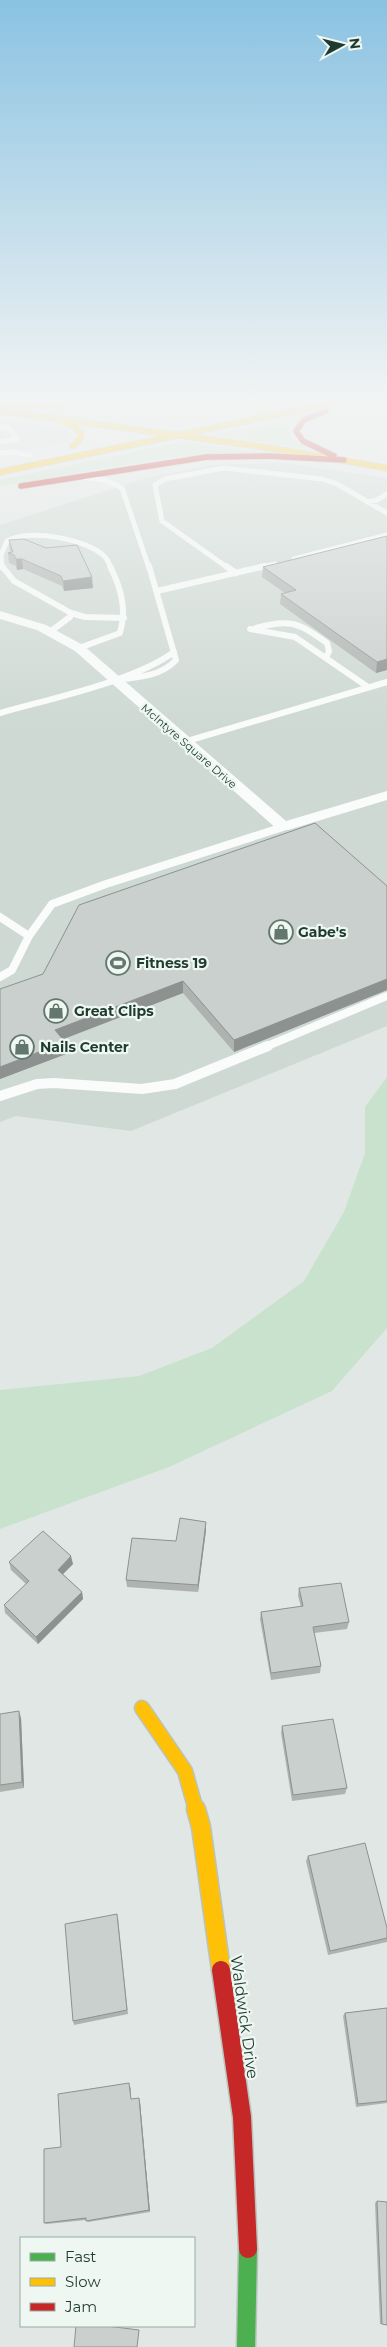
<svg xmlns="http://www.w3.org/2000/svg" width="387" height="2347" viewBox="0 0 387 2347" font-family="Montserrat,sans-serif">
<rect width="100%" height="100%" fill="#e1e7e4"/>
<path fill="#ced9d3" d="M0,418L67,429L73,435L68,442L0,456Z
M282,463L387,478V1026L131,1131L16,1116L0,1122V525L149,477L214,465Z"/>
<path fill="#c9e2cd" d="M137,399H274L145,425L130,426L16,410L99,404Z
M290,418L295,419L289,426V434L296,443L306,447L305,448L213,436L216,434Z
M180,442L275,454L198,455L160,459L0,486V480Z
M387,1077V1328L332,1391L169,1467L0,1529V1390L139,1376L212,1348L304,1281L344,1212L365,1153V1107Z"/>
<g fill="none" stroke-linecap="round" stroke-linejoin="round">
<g stroke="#bac4bf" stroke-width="21">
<path id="fast" d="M246,2347L248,2249"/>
</g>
<g stroke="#bac4bf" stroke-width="7">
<path id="slow-far2" d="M0,406L55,405L119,399
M0,411L270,448L387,468
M60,420L75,427L81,433L80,439L73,446
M0,472L353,399"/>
</g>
<g stroke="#bac4bf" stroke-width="17">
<path id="slow-far1" d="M142,1708L185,1771L196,1810"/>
</g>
<g stroke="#bac4bf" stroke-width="21">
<path id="slow" d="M196,1809L201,1827L221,1970"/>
</g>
<g stroke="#bac4bf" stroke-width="7">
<path id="jam-far1" d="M326,411L304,420L296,431L303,441L334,456
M21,486L207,457L268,456L344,460"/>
</g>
<g stroke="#bac4bf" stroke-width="21">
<path id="jam" d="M221,1970L242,2117L248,2249"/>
</g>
<path stroke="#fafbfb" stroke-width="5" d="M0,427L9,428L17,439L0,442
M0,453L13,452L30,455
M83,477L105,480L122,488L149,568
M367,502L377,500L387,494
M294,559L387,535
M2,568L1,555L7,541C27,528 89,539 105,557C108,560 109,564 111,568
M228,568L162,521L155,485L165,479L224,468L322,479L337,484L387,513
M260,568L275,564"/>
<path stroke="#fafbfb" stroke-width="6" d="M2,566L14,581L71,613L70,617L51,631
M226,566L236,573
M157,591L265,566
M71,613L85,617L124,618
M256,628C290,618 299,623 327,643L329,651L326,658
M250,629L295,637L368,687
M79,648L120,633C127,609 121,588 110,566
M113,680C134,678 161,677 176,660L149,566
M0,713C49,699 135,681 174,652
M184,742L387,682"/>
<path stroke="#fafbfb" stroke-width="8" d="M0,917L29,936
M0,977L12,970L29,936L52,904L106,884L283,827
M265,1047L387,996"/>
<path stroke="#fafbfb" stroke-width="10" d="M0,1096L37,1084L54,1083L142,1089L175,1084L268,1046"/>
<path fill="#fafbfb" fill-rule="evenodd" d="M0,611L46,625L83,645L286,821L387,791V800L288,830H278L75,651L37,630L0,619Z"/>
<use href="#fast" stroke="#4caf50" stroke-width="18"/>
<use href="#slow-far2" stroke="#ffc107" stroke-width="5.5"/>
<use href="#slow-far1" stroke="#ffc107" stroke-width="14"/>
<use href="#slow" stroke="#ffc107" stroke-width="18"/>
<use href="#jam-far1" stroke="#c62828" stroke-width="5.5"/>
<use href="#jam" stroke="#c62828" stroke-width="18"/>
</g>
<path fill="#aeb3b0" d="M387,536V670L376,673L280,604L281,594L285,593L262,577L263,567Z
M9,540L93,588L64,591L62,586L23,569L17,570L16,566L9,563L8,553L10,552Z
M387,886V990L234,1052L183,993L62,1039L66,1054L0,1079V989Z
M206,1522V1530L198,1592L127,1587L126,1580L176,1541Z
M9,1562L73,1564L63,1574L82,1592L83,1599L38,1644L5,1613L4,1605L26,1584L11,1570Z
M299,1588L349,1622L347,1629L314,1633L321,1666L320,1673L271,1680L260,1619L261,1612L301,1607L298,1596Z
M0,1714L21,1718L24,1788L0,1792Z
M282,1726L347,1788L345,1794L292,1801L281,1733Z
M308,1856L387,1928V1942L328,1955L306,1861Z
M118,1918L128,2014L74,2025L73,2021Z
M387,2008V2103L356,2107L343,2016L345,2013Z
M131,2087V2099L140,2102L150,2212L88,2222L86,2220L47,2224L44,2223L61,2147Z
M377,2201L387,2325L380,2324L375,2203Z"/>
<path fill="#8d9290" d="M16,559H22L23,569L17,570Z
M92,577L93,588L64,591L63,581Z
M387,659V670L376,673L377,662Z
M387,979V990L234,1052V1040Z
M183,981V993L56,1042L55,1030Z
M65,1042L66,1054L0,1079V1067Z
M206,1522V1530L198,1592V1585Z
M71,1556L73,1564L60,1577L58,1570Z
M82,1592L83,1599L38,1644L36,1637Z
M19,1711L21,1718L24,1788L22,1782Z
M139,2098L140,2102L150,2212L149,2210Z"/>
<path fill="#cad0cd" stroke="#8d9290" d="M387,536V659L377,662L281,594L296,590L263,567Z
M24,539L46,548L77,545L92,577L63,581L61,576L22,559H16L14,555L8,553L13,552L9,540Z
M315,823L387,886V979L234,1040L183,981L55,1030L65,1042L0,1067V989L43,974L79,905Z
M180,1518L206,1522L198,1585L126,1580L132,1538L176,1541Z
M43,1531L71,1556L58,1570L82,1592L36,1637L4,1605L29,1581L9,1562Z
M341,1583L349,1622L313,1627L321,1666L271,1673L261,1612L303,1606L299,1588Z
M19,1711L22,1782L0,1785V1714Z
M333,1719L347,1788L293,1795L282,1726Z
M365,1843L387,1928V1938L330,1951L308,1856Z
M117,1914L127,2010L73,2021L65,1924Z
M387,2008V2101L358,2104L345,2013Z
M129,2083L131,2099L139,2098L149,2210L86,2221V2218L44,2223V2149L61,2147L58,2094Z
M377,2201L387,2202V2325L382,2324Z
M76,2326H107L139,2330L137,2347H74Z"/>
<linearGradient id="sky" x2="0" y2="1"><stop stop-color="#8ac2e2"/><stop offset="0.55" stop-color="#f2f4f3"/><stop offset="1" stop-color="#f2f4f3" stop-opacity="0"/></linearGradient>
<rect width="387" height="728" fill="url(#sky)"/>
<defs>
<g id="shop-ring" transform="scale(1.25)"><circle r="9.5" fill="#eef7f1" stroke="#63776e" stroke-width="1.5"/><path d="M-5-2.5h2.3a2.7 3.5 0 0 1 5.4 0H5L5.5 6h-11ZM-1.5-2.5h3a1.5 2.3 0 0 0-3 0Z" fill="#63776e"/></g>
<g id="stadium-ring" transform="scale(1.25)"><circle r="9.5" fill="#eef7f1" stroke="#63776e" stroke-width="1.5"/><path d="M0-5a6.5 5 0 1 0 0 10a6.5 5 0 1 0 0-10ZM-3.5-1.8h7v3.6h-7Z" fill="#63776e"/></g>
</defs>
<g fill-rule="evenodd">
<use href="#shop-ring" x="281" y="932"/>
<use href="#stadium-ring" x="118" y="963"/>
<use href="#shop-ring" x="56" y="1011"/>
<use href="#shop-ring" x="22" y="1047"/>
</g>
<g text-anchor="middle" stroke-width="4.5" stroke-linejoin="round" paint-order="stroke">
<g font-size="11" fill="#1f3b2f" stroke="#eef7f1">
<text transform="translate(189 746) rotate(41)" y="4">McIntyre Square Drive</text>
</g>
<g font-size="14" font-weight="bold" fill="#1f3b2f" stroke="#eef7f1" text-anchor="start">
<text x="298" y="937">Gabe's</text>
<text x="136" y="968">Fitness 19</text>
<text x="74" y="1016">Great Clips</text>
<text x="40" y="1052">Nails Center</text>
</g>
<g font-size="16" fill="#1f3b2f" stroke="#eef7f1">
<text transform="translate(245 2017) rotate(82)" y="6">Waldwick Drive</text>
</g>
</g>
<rect x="20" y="2237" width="175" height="90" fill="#eef7f1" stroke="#9baca3"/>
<rect x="30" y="2253" width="25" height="8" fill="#4caf50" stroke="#9baca3"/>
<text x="65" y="2262" font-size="15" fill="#1f3b2f">Fast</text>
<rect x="30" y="2278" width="25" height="8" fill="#ffc107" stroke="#9baca3"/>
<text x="65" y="2287" font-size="15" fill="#1f3b2f">Slow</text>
<rect x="30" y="2303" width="25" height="8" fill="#c62828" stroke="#9baca3"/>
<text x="65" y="2312" font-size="15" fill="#1f3b2f">Jam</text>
<g transform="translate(342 45) rotate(83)" stroke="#eef7f1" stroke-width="4" paint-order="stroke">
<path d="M0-4L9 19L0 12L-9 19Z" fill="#1f3b2f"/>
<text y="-8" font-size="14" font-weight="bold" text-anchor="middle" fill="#1f3b2f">N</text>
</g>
</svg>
